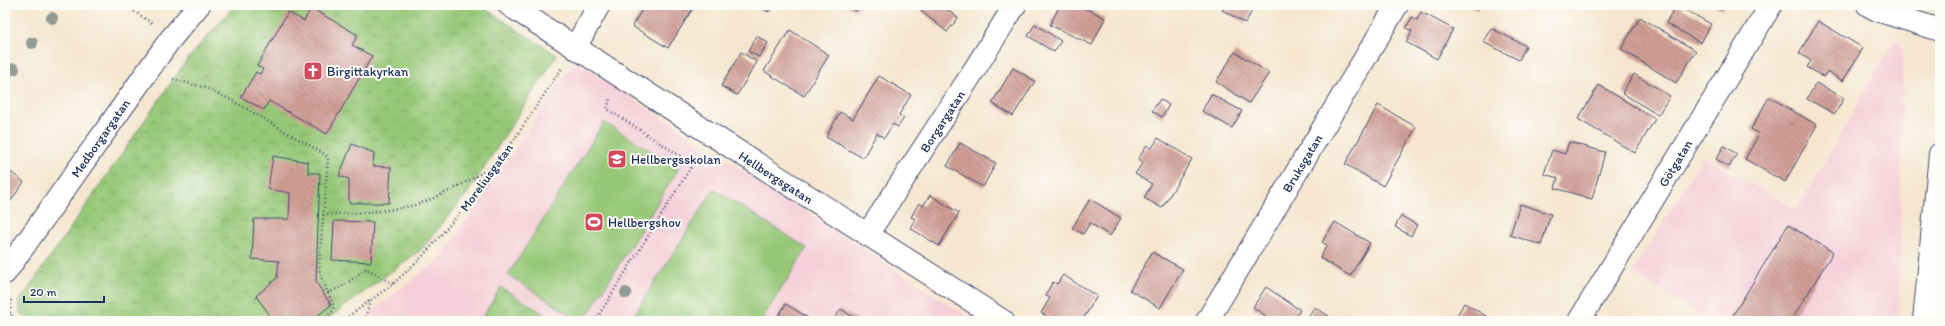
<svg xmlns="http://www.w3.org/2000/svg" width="1945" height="326" viewBox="0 0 1945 326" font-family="Itim,sans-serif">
<defs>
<pattern id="park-crowns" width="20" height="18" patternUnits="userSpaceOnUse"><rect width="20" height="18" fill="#96c777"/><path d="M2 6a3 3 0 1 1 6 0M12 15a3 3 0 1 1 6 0" fill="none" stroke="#7aa265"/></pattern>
<pattern id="building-back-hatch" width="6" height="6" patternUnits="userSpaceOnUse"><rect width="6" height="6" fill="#d19f96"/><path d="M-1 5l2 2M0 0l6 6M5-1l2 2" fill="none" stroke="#a9827e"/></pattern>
</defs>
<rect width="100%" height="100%" fill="#fdfcf7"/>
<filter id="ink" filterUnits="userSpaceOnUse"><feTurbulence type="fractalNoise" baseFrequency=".025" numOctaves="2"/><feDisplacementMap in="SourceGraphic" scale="8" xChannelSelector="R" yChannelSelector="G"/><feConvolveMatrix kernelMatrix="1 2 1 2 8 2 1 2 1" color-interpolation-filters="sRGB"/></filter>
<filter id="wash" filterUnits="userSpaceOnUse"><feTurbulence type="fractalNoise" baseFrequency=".012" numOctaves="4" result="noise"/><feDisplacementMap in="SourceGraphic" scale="16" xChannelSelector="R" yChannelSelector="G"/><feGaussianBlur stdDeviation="0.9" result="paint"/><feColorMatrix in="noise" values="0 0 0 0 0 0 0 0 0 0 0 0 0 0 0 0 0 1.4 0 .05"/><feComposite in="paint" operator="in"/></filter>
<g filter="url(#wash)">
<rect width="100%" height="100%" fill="#f6e6cf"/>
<path fill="#f5cfd9" d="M1894,41L1903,49L1899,321H1711L1632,273L1703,157L1797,210Z
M575,61L974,321H359L442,257Z"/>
<path fill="url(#park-crowns)" stroke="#587b6a" d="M235,5H479L557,55L469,191L422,249L325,321H31L20,313L19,302L186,61Z
M501,287L555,321H480Z"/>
<path fill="#96c777" stroke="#587b6a" d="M604,122L679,168L584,321H580L508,275Z
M714,189L807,248L761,321H630Z"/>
<g id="blocks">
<path fill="url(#building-back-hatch)" d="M645,5H695L668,48L632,26Z
M757,5H772L768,12Z
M846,5H860L856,11Z
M926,5H941L958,18L947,32L921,11Z
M1060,5H1079L1105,18L1092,45L1050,25Z
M1225,5H1242L1252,11L1245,23L1222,10Z
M1468,5H1480L1477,10Z
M1676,5L1711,24L1701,43L1666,23Z
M1714,5H1725L1722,10Z
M311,8L358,35L352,45L372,56L327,134L269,101L264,110L241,97L256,72L260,74L263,69L257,66L288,12L304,21Z
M1421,12L1453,29L1437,59L1406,42L1412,31L1406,28L1412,17L1417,20Z
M1640,17L1696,51L1676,83L1621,49Z
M1818,21L1863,48L1843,81L1827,71L1824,77L1807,67L1811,61L1799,53Z
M1035,24L1061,41L1054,52L1028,36Z
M1491,28L1526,46L1519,60L1483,42Z
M790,30L829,55L804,96L764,71Z
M757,36L768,43L759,57L748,51Z
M741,52L757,62L737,95L721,86Z
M1235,52L1269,73L1249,103L1216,82Z
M1013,68L1035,81L1013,116L992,103Z
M1634,74L1670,96L1658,115L1622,93Z
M879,76L911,95L899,115L904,118L898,127L893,124L884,138L877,133L863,158L826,137L840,112L853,119Z
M1816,83L1844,98L1835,114L1807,99Z
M1599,85L1655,119L1635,153L1578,119Z
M1211,94L1242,111L1232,128L1202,111Z
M1769,97L1817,125L1785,182L1745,159L1759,134L1751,129Z
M1160,99L1169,105L1162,117L1152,111Z
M1378,105L1416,127L1383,186L1345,164Z
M1158,138L1192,159L1162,208L1144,198L1152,184L1135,174L1143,162L1138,159L1147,145L1152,148Z
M1569,142L1605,152L1592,199L1555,188L1558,178L1544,174L1552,150L1565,154Z
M960,143L996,163L983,187L947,166Z
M352,144L374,153L373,166L391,167L389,203H349V179L339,176Z
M1724,146L1737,154L1729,167L1716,159Z
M273,156L308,162V173H320L316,282L331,305L311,321H274L256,296L277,278L279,261L252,259L254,219H289L290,193L268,189Z
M5,168L24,182L5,209Z
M930,195L959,213L939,246L910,228L915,219L911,217L919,203L923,206Z
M1090,199L1121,218L1110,236L1090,223L1083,234L1072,228Z
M1520,204L1551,214L1541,245L1510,235Z
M1401,216L1417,225L1411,236L1395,227Z
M334,221L373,222L371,262L332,260Z
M1335,222L1370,243L1350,276L1320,258L1327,245L1322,242Z
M1788,225L1833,252L1791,321H1732L1730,320Z
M1152,252L1183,269L1160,308L1130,290Z
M1063,275L1097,296L1082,321H1054L1041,313L1050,298L1045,295L1053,282L1057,284Z
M1266,287L1300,310L1293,321H1273L1253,307Z
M1464,303L1493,320L1492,321H1454Z
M786,304L813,321H775Z
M1314,307L1329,316L1327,321H1306Z
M841,309L859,321H833Z"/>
</g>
</g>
<g filter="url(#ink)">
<use href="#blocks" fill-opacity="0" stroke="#3c4a6f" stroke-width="1"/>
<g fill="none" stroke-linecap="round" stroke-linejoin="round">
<g stroke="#3c4a6f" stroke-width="24">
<path id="minor" d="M509,5L1003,321
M1868,5L1877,10L1940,30
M575,48L599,5
M867,235L966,83L1015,5
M5,273L169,41L199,5
M1207,321L1397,5
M1579,321L1771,5
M1924,321L1940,154"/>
</g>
<path stroke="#3c4a6f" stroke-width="2.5" stroke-dasharray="1 3" stroke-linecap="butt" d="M124,5L152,23
M173,79L206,88L233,101L326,155L328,160L319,264L320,274L334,307L333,311L321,321
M323,215C356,212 392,213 424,202C450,192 474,178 498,163
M328,293L345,285L366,268L393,284
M11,300L10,313L15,321
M5,321L10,313
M342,321L393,284L422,257L483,186L562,68
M365,321L370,300
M595,321L693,164L607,109L610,99"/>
<use href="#minor" stroke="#fff" stroke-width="22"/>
</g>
<g fill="#929b95">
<circle cx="52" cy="18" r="6"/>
<circle cx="32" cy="43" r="6"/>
<circle cx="14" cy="69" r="6"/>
<circle cx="626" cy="293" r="6"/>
</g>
</g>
<defs>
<g id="church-square" transform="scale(1)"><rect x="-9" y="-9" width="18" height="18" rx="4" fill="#d1495b" stroke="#fdfcf7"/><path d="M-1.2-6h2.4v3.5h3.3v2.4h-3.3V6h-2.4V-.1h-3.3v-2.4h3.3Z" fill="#fff"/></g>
<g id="school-square" transform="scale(1)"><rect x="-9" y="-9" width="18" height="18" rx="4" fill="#d1495b" stroke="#fdfcf7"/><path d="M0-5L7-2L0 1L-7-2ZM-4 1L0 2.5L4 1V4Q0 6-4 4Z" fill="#fff"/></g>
<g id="stadium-square" transform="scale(1)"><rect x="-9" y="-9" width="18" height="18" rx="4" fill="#d1495b" stroke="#fdfcf7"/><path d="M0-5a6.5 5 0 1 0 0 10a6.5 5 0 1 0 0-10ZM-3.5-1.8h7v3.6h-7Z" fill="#fff"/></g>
</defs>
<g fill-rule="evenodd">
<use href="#church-square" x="313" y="71"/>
<use href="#school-square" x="617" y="159"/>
<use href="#stadium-square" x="594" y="222"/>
</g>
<g text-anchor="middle" stroke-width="4" stroke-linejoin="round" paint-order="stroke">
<g font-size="13" fill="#1b2f5e" stroke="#fdfcf7" text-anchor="start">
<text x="327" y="76">Birgittakyrkan</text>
<text x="631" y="164">Hellbergsskolan</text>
<text x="608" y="227">Hellbergshov</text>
</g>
<g font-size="13" fill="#1b2f5e" stroke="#fdfcf7">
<text transform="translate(942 121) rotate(-57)" y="5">Borgargatan</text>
<text transform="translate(100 138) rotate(-55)" y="5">Medborgargatan</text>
<text transform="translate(1302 163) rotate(-59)" y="5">Bruksgatan</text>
<text transform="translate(1675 163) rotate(-59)" y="5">Götgatan</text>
<text transform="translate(486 177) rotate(-54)" y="5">Moreliusgatan</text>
<text transform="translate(776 177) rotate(33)" y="5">Hellbergsgatan</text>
</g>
</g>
<rect width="1945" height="326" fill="none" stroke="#fdfcf7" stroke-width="20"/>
<path d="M24 296v6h80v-6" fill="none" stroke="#1b2f5e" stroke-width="2"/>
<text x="30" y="296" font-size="12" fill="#1b2f5e" stroke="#fdfcf7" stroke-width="3" paint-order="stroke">20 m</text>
</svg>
